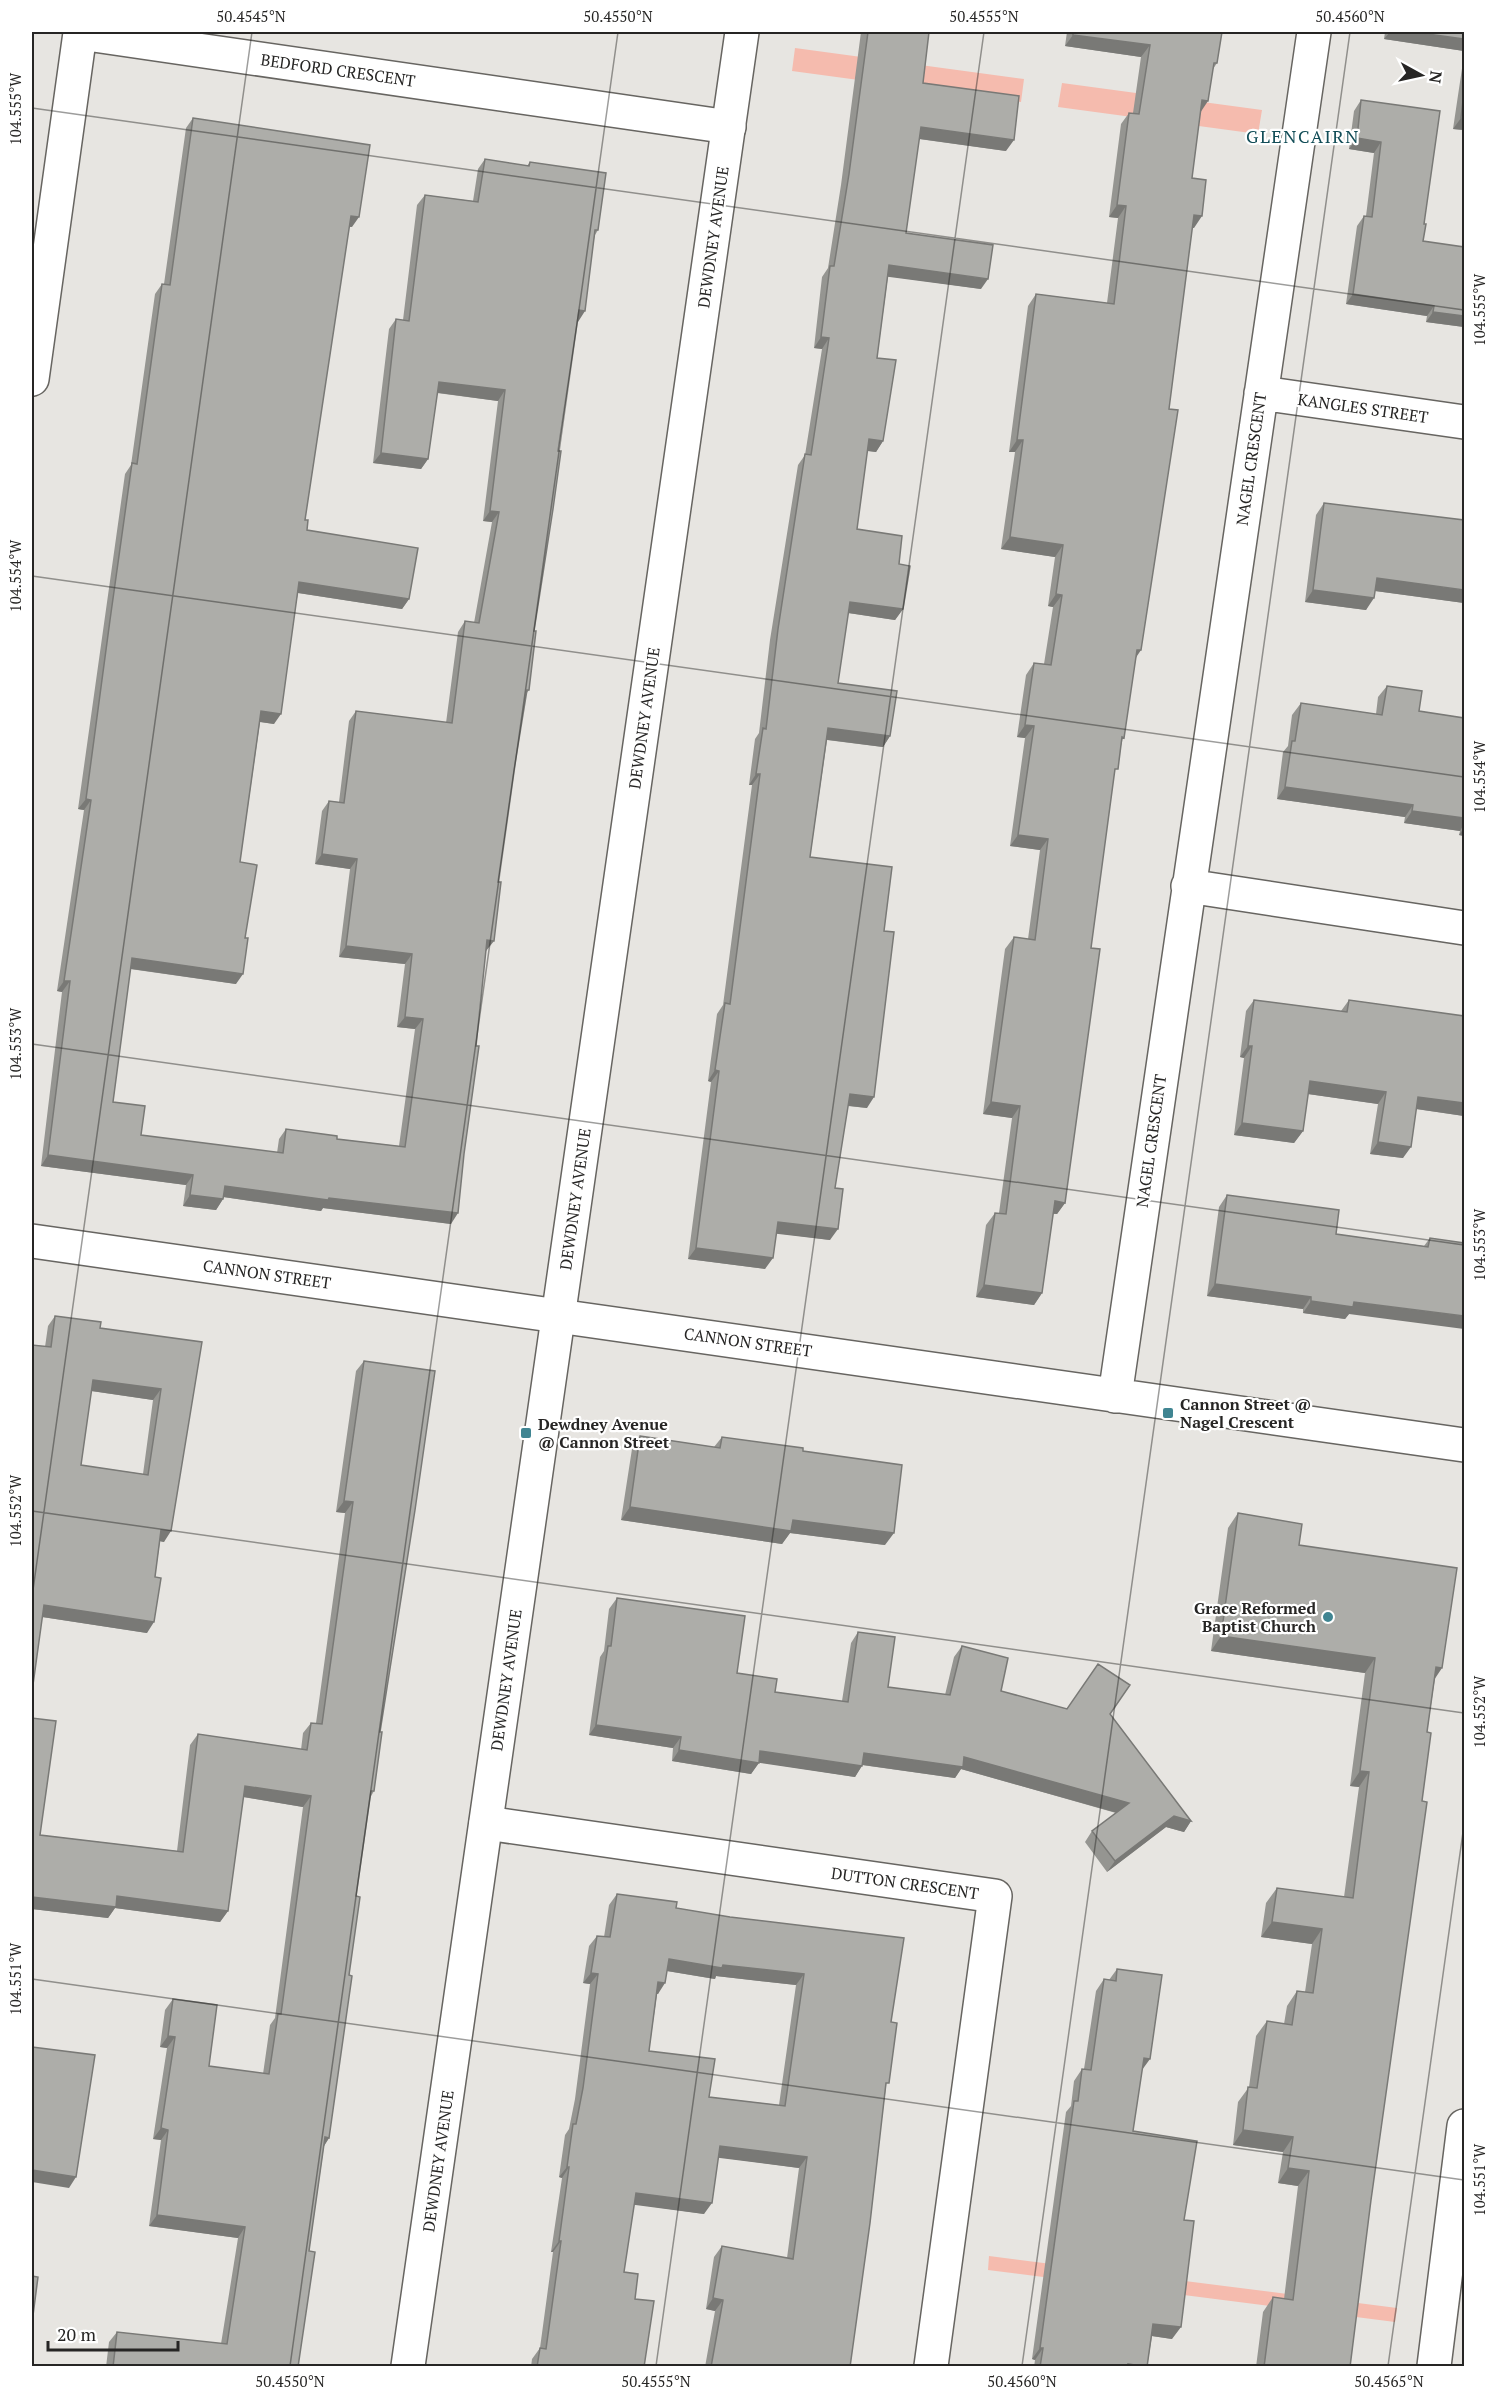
<svg xmlns="http://www.w3.org/2000/svg" width="1496" height="2398" viewBox="0 0 1496 2398" font-family="'PT Serif',serif">
<rect width="100%" height="100%" fill="#e7e5e1"/>
<path fill="#f5bbae" d="M795,48L1024,79L1021,102L792,71Z
M1062,83L1262,110L1258,134L1058,107Z
M989,2256L1397,2308L1395,2322L988,2270Z"/>
<g fill="none" stroke-linecap="round" stroke-linejoin="round">
<g stroke="#676561" stroke-width="36">
<path id="street" d="M32,379L80,33L729,127
M1261,393L1464,422
M1188,886L1464,928
M32,1241L1464,1445
M1115,1396L1314,32
M486,1823L995,1896L931,2366
M1434,2366L1464,2126"/>
</g>
<g stroke="#676561" stroke-width="36">
<path id="secondary" d="M408,2366L742,32"/>
</g>
<use href="#street" stroke="#fff" stroke-width="33"/>
<use href="#secondary" stroke="#fff" stroke-width="33"/>
</g>
<path fill="#959591" fill-rule="evenodd" d="M861,32H929L923,83L1006,151L919,139L906,233L981,289L888,276L877,358L883,441L876,452L867,451L857,529L899,564L903,609L895,620L848,613L838,683L890,736L883,747L827,740L810,857L884,931L867,1108L848,1106L835,1188L830,1240L776,1233L765,1269L688,1259L711,1082L708,1081L717,1014L723,1005L752,785H749L755,739L759,733L770,640L798,465L805,455L822,349L814,348L822,277L828,268L841,185Z
M1067,32H1222L1217,63L1213,69L1200,112L1192,178L1194,228H1192L1136,658L1122,742L1114,774L1091,948L1065,1203L1057,1214H1053L1042,1293L1034,1305L976,1297L986,1225L995,1213H999L1012,1118L983,1114L1005,949L1014,937L1028,939L1040,850L1010,846L1025,738L1017,737L1026,675L1034,663L1044,664L1053,607L1048,606L1055,557L1001,549L1015,452H1009L1028,306L1036,294L1107,303L1118,218L1109,217L1121,124L1129,113H1133L1141,57L1065,46Z
M1385,32H1464V51L1384,39Z
M1464,55V130L1453,129Z
M1361,100L1424,224L1423,241L1464,327L1426,322L1427,316L1346,304L1357,226L1364,216H1366L1374,153L1349,149L1354,111Z
M193,118L352,227H349L305,520L307,530L409,599L402,609L298,593L274,724L260,722L240,862L236,984L130,969L113,1102L141,1135L277,1153L279,1139L286,1129L337,1139L399,1146L415,1029L397,1027L405,964L339,957L350,869L315,864L322,811L329,801L339,802L349,721L356,711L446,723L458,632L465,621L474,623L492,522L483,521L498,401L437,393L428,459L421,469L373,463L389,329L396,319L403,320L417,205L425,195L473,201L478,169L485,159L527,166L530,162L598,230L595,235L577,322L558,451L534,631L529,690L526,694L486,951L451,1224L323,1208L321,1211L223,1197V1199L216,1210L183,1206L186,1185L41,1166L62,992L57,991L84,810L78,809L125,474L131,465L155,294L162,284H164L186,128Z
M1324,503L1464,603L1375,591L1366,610L1305,602L1316,515Z
M1387,686L1419,711L1464,718V836L1459,835L1460,831L1404,823L1405,817L1277,799L1283,752L1288,746L1292,715L1301,703L1376,714L1378,697Z
M1254,1000L1341,1011L1349,1000L1464,1016V1116L1416,1109L1403,1158L1370,1154L1378,1104L1308,1094L1303,1131L1294,1143L1234,1135L1244,1058L1240,1057L1246,1011Z
M1227,1195L1336,1234L1424,1246L1430,1238L1464,1243L1349,1314L1345,1319L1303,1313V1309L1207,1296L1219,1207Z
M55,1316L100,1328L202,1342L164,1542L160,1541L147,1633L42,1617L45,1347L48,1326ZM91,1391L153,1400L143,1474L81,1465Z
M364,1361L380,1732L374,1791L370,1798L356,1896L349,1975L329,2138L324,2146L309,2251L298,2367H106L109,2342L117,2332L221,2344L238,2238L149,2226L161,2140L153,2139L167,2048L160,2047L165,2010L173,1999L209,2066L263,2074L270,2025L275,2018L303,1807L243,1797L228,1911L220,1922L115,1908L108,1918L32,1909V1718L40,1835L177,1851L190,1745L198,1734L301,1750L303,1733L311,1723H316L345,1513L336,1512L356,1371Z
M640,1436L714,1447L722,1437L803,1451L885,1545L790,1533L782,1544L621,1520L632,1449Z
M1238,1513L1299,1545L1435,1678L1427,1732L1350,2367H1256L1263,2312L1273,2297L1284,2299L1298,2186L1278,2183L1283,2152L1233,2145L1238,2102L1249,2087L1256,2036L1267,2021L1284,2024L1287,2006L1297,1991L1305,1992L1312,1944L1261,1937L1266,1903L1277,1888L1344,1897L1359,1787L1350,1786L1365,1673L1211,1651L1228,1528Z
M617,1598L737,1673L775,1692L842,1701L851,1643L858,1632L888,1687L945,1695L954,1657L962,1646L1001,1691L1067,1709L1110,1714L1191,1821L1184,1832L1166,1827L1107,1872L1085,1842L1092,1831L1116,1813L961,1769L955,1778L862,1765L855,1777L759,1762L751,1774L672,1761L673,1748L589,1735L600,1657L604,1651L609,1609Z
M617,1894L676,1908L730,1917L891,2022L886,2087L850,2367H705L715,2311L706,2309L714,2257L722,2246L787,2258L799,2168L718,2157L704,2214L634,2204L624,2272L635,2299L644,2367H531L532,2359L540,2348L553,2252H551L562,2178L559,2177L565,2135L569,2129L575,2099L590,1984L583,1983L589,1946L597,1936L604,1937L609,1905ZM667,1971L715,1979L716,1976L796,1985L779,2105L709,2097L649,2051L657,1994H658Z
M1117,1969L1142,2070L1133,2131L1184,2220L1172,2339L1152,2336L1147,2367H1034L1035,2360L1032,2359L1066,2112L1071,2106L1074,2081L1082,2069H1084L1096,1991L1104,1979L1109,1980Z"/>
<path fill="#797976" d="M1390,32H1413L1464,39V51L1384,39Z
M1073,35L1150,45L1141,57L1065,46Z
M1202,100L1208,101L1200,113Z
M1461,118L1464,119V130L1453,129Z
M921,127L1014,140L1006,151L913,138Z
M1357,138L1381,142L1374,153L1349,149Z
M1117,205L1126,206L1118,218L1109,217Z
M1194,215L1202,216L1194,228L1186,227Z
M351,216L359,217L352,227L344,226Z
M889,265L988,279L981,289L882,276Z
M1353,294L1434,306L1427,316L1346,304Z
M579,310L585,311L578,322L572,321Z
M1433,312L1464,316V327L1426,322Z
M821,337L829,338L822,349L814,348Z
M439,382L505,390L498,401L432,392Z
M869,439L883,441L876,452L862,450Z
M1017,440H1023L1015,452H1009Z
M381,453L428,459L421,469L373,463Z
M490,511L499,512L492,522L483,521Z
M1010,537L1063,545L1055,557L1001,549Z
M1377,578L1464,590V603L1368,590Z
M299,582L409,599L402,609L292,592Z
M1313,590L1374,598L1366,610L1305,602Z
M1056,594L1062,595L1053,607L1048,606Z
M850,602L903,609L895,620L842,612Z
M1137,650H1141L1133,662Z
M261,711L281,714L274,724L254,721Z
M1025,725L1034,726L1025,738L1017,737Z
M828,728L890,736L883,747L821,739Z
M756,774H760L752,785H749Z
M1285,787L1413,805L1405,817L1277,799Z
M86,799L91,800L84,810L78,809Z
M1412,811L1464,818V824L1460,831L1404,823Z
M1464,828V836L1459,835Z
M1018,835L1048,839L1040,850L1010,846Z
M322,854L357,859L350,869L315,864Z
M487,940L494,941L486,951L480,950Z
M346,946L412,954L405,964L339,957Z
M132,958L243,974L236,984L125,968Z
M64,981H70L62,992L57,991Z
M405,1017L423,1019L415,1029L397,1027Z
M1248,1046H1252L1244,1058L1240,1057Z
M715,1070L719,1071L711,1082L708,1081Z
M1310,1081L1386,1092L1378,1104L1301,1093Z
M850,1094L874,1097L867,1108L842,1105Z
M1418,1097L1464,1103V1116L1410,1108Z
M991,1102L1020,1106L1012,1118L983,1114Z
M1242,1123L1303,1131L1294,1143L1234,1135Z
M1378,1142L1411,1147L1403,1158L1370,1154Z
M48,1155L193,1175L186,1185L41,1166Z
M225,1186L329,1198L458,1213L451,1224L323,1208L321,1211L217,1196Z
M190,1195L223,1199L216,1210L183,1206Z
M1055,1201L1065,1203L1057,1214L1047,1213Z
M778,1222L838,1229L830,1240L770,1233Z
M696,1248L773,1258L765,1269L688,1259Z
M1215,1284L1311,1297L1303,1309L1207,1296Z
M984,1285L1042,1293L1034,1305L976,1297Z
M1311,1301L1354,1302L1464,1316V1329L1349,1314L1345,1319L1303,1313Z
M93,1380L161,1389L153,1400L85,1390Z
M344,1501L353,1502L345,1513L336,1512Z
M630,1507L793,1520L894,1533L885,1545L790,1533L782,1544L621,1520Z
M161,1530L171,1531L164,1542L154,1540Z
M44,1605L154,1622L147,1633L36,1616Z
M1221,1636L1375,1658L1365,1673L1211,1651Z
M1436,1667L1442,1668L1432,1683Z
M596,1725L681,1737L673,1748L589,1735Z
M679,1750L759,1763L751,1774L672,1761Z
M760,1751L862,1766L855,1777L753,1762Z
M864,1753L964,1757L1129,1803L1121,1814L961,1769L955,1778L856,1764Z
M1360,1771L1369,1772L1359,1787L1350,1786Z
M245,1786L311,1796L303,1807L238,1796Z
M1174,1816L1191,1821L1184,1832L1166,1827L1107,1872L1115,1861Z
M117,1896L228,1911L220,1922L115,1908L108,1918L32,1909V1897Z
M1272,1922L1322,1929L1312,1944L1261,1937Z
M669,1959L804,1974L796,1985L716,1976L715,1979L661,1970Z
M591,1973L598,1974L590,1984L583,1983Z
M658,1982L665,1983L658,1994L650,1993Z
M168,2036L175,2037L167,2048L160,2047Z
M1144,2058L1150,2059L1142,2070Z
M161,2128L168,2130L161,2140L153,2139Z
M1243,2130L1293,2137L1283,2152L1233,2145Z
M325,2137L329,2138L322,2149Z
M720,2146L807,2157L799,2168L712,2157Z
M567,2167H569L562,2178L559,2177Z
M1288,2168L1309,2171L1298,2186L1278,2183Z
M32,2170L76,2177L69,2188L32,2182Z
M636,2193L712,2203L704,2214L628,2204Z
M157,2215L245,2227L238,2238L149,2226Z
M559,2241H561L553,2252H551Z
M713,2298L723,2300L715,2311L706,2309Z
M1153,2324L1181,2327L1172,2339L1145,2335Z
M1040,2348H1043L1035,2360L1032,2359Z
M1128,2364L1146,2367H1126Z"/>
<path fill="#adada9" stroke="#797976" stroke-width="1.5" fill-rule="evenodd" d="M868,32H929L923,83L1019,96L1014,140L921,127L906,233L993,245L988,279L889,265L877,358L896,360L883,441L869,439L857,529L902,536L899,564L910,566L903,609L850,602L838,683L897,691L890,736L828,728L810,857L892,867L884,931L894,932L874,1097L850,1094L835,1188L843,1189L838,1229L778,1222L773,1258L696,1248L719,1071L715,1070L725,1003L730,1004L760,774H756L763,728L766,729L778,629L805,454L811,455L829,338L821,337L830,266H834L849,174Z
M1073,32H1222L1217,63H1214L1208,101L1202,100L1192,178L1206,180L1202,216L1194,215L1169,409L1178,410L1141,650H1137L1124,738L1122,737L1118,769H1115L1091,948L1100,949L1065,1203L1055,1201L1042,1293L984,1285L995,1213L1006,1214L1020,1106L991,1102L1014,937L1035,940L1048,839L1018,835L1034,726L1025,725L1034,663L1051,665L1062,595L1056,594L1063,545L1010,537L1023,440H1017L1036,294L1114,304L1126,206L1117,205L1129,113L1139,114L1150,45L1073,35Z
M1413,32H1464V39Z
M1464,92V119L1461,118Z
M1361,100L1440,111L1424,224H1426L1423,241L1464,247V316L1433,312L1434,306L1353,294L1364,216L1372,217L1381,142L1357,138Z
M193,118L370,145L359,217L351,216L349,229L305,520H308L307,530L418,548L409,599L299,582L281,714L261,711L240,862L257,865L245,938H248L243,974L132,958L113,1102L145,1106L141,1135L283,1153L286,1129L337,1136V1139L405,1147L423,1019L405,1017L412,954L346,946L357,859L322,854L329,801L344,803L356,711L452,723L465,621L479,623L499,512L490,511L505,390L439,382L428,459L381,453L396,319L409,321L425,195L478,202L485,159L529,166L530,162L606,173L598,230H595L585,311L579,310L558,451H561L553,509L534,631H536L529,690H527L514,770L498,882H501L494,941L487,940L476,1046H479L464,1154L458,1213L329,1198L328,1200L225,1186L223,1199L190,1195L193,1175L48,1155L70,981H64L91,800L86,799L110,620L132,463L137,464L162,284L170,285Z
M1324,503L1464,520V590L1377,578L1374,598L1313,590Z
M1387,686L1422,691L1419,711L1464,718V818L1412,811L1413,805L1285,787L1292,741H1295L1301,703L1382,715Z
M1254,1000L1347,1012L1349,1000L1464,1016V1103L1418,1097L1411,1147L1378,1142L1386,1092L1310,1081L1303,1131L1242,1123L1252,1046H1248Z
M1227,1195L1339,1210L1336,1234L1428,1247L1430,1238L1464,1243V1316L1354,1302L1353,1307L1311,1301V1297L1215,1284Z
M55,1316L101,1322L100,1328L202,1342L171,1531L161,1530L155,1577L161,1578L154,1622L44,1605L32,1692V1345L51,1347ZM93,1380L161,1389L148,1475L81,1465Z
M364,1361L435,1371L415,1510L380,1732H382L374,1791H371L356,1896L360,1897L349,1975L352,1976L329,2138L325,2137L309,2251L315,2252L298,2367H113L117,2332L227,2344L245,2227L157,2215L168,2130L161,2128L175,2037L168,2036L173,1999L217,2005L209,2066L269,2074L278,2014H281L311,1796L245,1786L228,1911L117,1896L116,1907L32,1897V1718L56,1721L40,1835L183,1852L198,1734L307,1750L311,1723L322,1724L353,1502L344,1501Z
M640,1436L720,1448L722,1437L803,1448V1451L902,1465L894,1533L793,1520L791,1531L630,1507Z
M1238,1513L1302,1524L1299,1545L1457,1568L1442,1668L1436,1667L1427,1732L1431,1733L1422,1801L1427,1802L1371,2200L1350,2367H1264L1273,2297L1293,2300L1309,2171L1288,2168L1293,2137L1243,2130L1248,2087L1257,2088L1267,2021L1292,2025L1297,1991L1313,1993L1322,1929L1272,1922L1277,1888L1353,1898L1369,1772L1360,1771L1375,1658L1221,1636Z
M617,1598L745,1616L737,1673L777,1679L775,1692L848,1702L858,1632L895,1637L888,1687L950,1695L962,1646L1008,1658L1001,1691L1067,1709L1098,1664L1130,1685L1110,1714L1191,1821L1174,1816L1115,1861L1092,1831L1129,1803L964,1757L963,1767L864,1753L862,1766L760,1751L759,1763L679,1750L681,1737L596,1725L608,1646H611Z
M617,1894L677,1902L676,1908L730,1917L904,1938L891,2022L897,2023L889,2083H886L870,2223L850,2367H711L723,2300L713,2298L722,2246L793,2259L807,2157L720,2146L712,2203L636,2193L624,2272L638,2274L635,2299L654,2301L644,2367H537L540,2348L546,2349L561,2241H559L569,2167H567L573,2124H576L583,2088L598,1974L591,1973L597,1936L610,1937ZM669,1959L722,1968L723,1965L804,1974L785,2106L709,2097L715,2059L649,2051L658,1982L665,1983Z
M1117,1969L1162,1975L1150,2059L1144,2058L1133,2131L1197,2141L1184,2220L1194,2221L1181,2327L1153,2324L1147,2367L1128,2364V2367H1040L1043,2348H1040L1074,2101H1078L1082,2069L1091,2070L1104,1979L1116,1981Z
M32,2047L95,2055L76,2177L32,2170Z
M32,2276L38,2277L32,2323Z"/>
<path fill="none" stroke="#262524" stroke-width="1.5" stroke-opacity="0.45" d="M32,108L1464,310M32,576L1464,777M32,1044L1464,1245M32,1511L1464,1713M32,1597L252,32M32,1979L1464,2180M290,2366L618,32M656,2366L984,32M1022,2366L1350,32M1388,2366L1464,1825"/>
<g fill="#408592" stroke="#fff" stroke-width="2">
<rect x="1162" y="1407" width="12" height="12" rx="3"/>
<rect x="520" y="1427" width="12" height="12" rx="3"/>
<circle cx="1328" cy="1617" r="6"/>
</g>
<g text-anchor="middle" stroke-width="4.5" stroke-linejoin="round" paint-order="stroke">
<g font-size="16" fill="#262524" stroke="#fff">
<text transform="translate(338 70) rotate(8)" y="6">BEDFORD CRESCENT</text>
<text transform="translate(713 237) rotate(-82)" y="6">DEWDNEY AVENUE</text>
<text transform="translate(1363 408) rotate(8)" y="6">KANGLES STREET</text>
<text transform="translate(1251 459) rotate(-82)" y="6">NAGEL CRESCENT</text>
<text transform="translate(644 718) rotate(-82)" y="6">DEWDNEY AVENUE</text>
<text transform="translate(1151 1141) rotate(-82)" y="6">NAGEL CRESCENT</text>
<text transform="translate(575 1199) rotate(-82)" y="6">DEWDNEY AVENUE</text>
<text transform="translate(267 1274) rotate(8)" y="6">CANNON STREET</text>
<text transform="translate(748 1342) rotate(8)" y="6">CANNON STREET</text>
<text transform="translate(506 1680) rotate(-82)" y="6">DEWDNEY AVENUE</text>
<text transform="translate(905 1883) rotate(8)" y="6">DUTTON CRESCENT</text>
<text transform="translate(438 2161) rotate(-82)" y="6">DEWDNEY AVENUE</text>
</g>
<g font-size="16" font-weight="bold" fill="#262524" stroke="#fff" text-anchor="start">
<text x="1180" y="1410">Cannon Street @<tspan x="1180" dy="18">Nagel Crescent</tspan></text>
<text x="538" y="1430">Dewdney Avenue<tspan x="538" dy="18">@ Cannon Street</tspan></text>
<text x="1316" y="1614" text-anchor="end">Grace Reformed<tspan x="1316" dy="18">Baptist Church</tspan></text>
</g>
<g font-size="18" letter-spacing="1.5" fill="#124d57" stroke="#fff">
<text x="1303" y="143">GLENCAIRN</text>
</g>
</g>
<rect width="1496" height="2398" fill="none" stroke="#ffffff" stroke-width="66"/>
<g transform="translate(1421 75) rotate(98)" stroke="#ffffff" stroke-width="4.5" paint-order="stroke">
<path d="M0-4.5L10 22L0 15L-10 22Z" fill="#262524"/>
<text y="-9" font-size="16" font-weight="bold" text-anchor="middle" fill="#262524">N</text>
</g>
<path d="M48 2341v9h130v-9" fill="none" stroke="#262524" stroke-width="3"/>
<text x="57" y="2341" font-size="18" fill="#262524" stroke="#ffffff" stroke-width="4.5" paint-order="stroke">20 m</text>
<rect x="33" y="33" width="1430" height="2332" fill="none" stroke="#262524" stroke-width="2"/>
<g font-size="15" text-anchor="middle" fill="#262524">
<text x="251" y="22">50.4545°N</text>
<text x="618" y="22">50.4550°N</text>
<text x="984" y="22">50.4555°N</text>
<text x="1350" y="22">50.4560°N</text>
<text transform="translate(16 109) rotate(-90)" y="5">104.555°W</text>
<text transform="translate(1480 310) rotate(-90)" y="5">104.555°W</text>
<text transform="translate(16 576) rotate(-90)" y="5">104.554°W</text>
<text transform="translate(1480 777) rotate(-90)" y="5">104.554°W</text>
<text transform="translate(16 1044) rotate(-90)" y="5">104.553°W</text>
<text transform="translate(1480 1245) rotate(-90)" y="5">104.553°W</text>
<text transform="translate(16 1511) rotate(-90)" y="5">104.552°W</text>
<text transform="translate(1480 1712) rotate(-90)" y="5">104.552°W</text>
<text transform="translate(16 1979) rotate(-90)" y="5">104.551°W</text>
<text transform="translate(1480 2180) rotate(-90)" y="5">104.551°W</text>
<text x="290" y="2387">50.4550°N</text>
<text x="656" y="2387">50.4555°N</text>
<text x="1022" y="2387">50.4560°N</text>
<text x="1389" y="2387">50.4565°N</text>
</g>
</svg>
